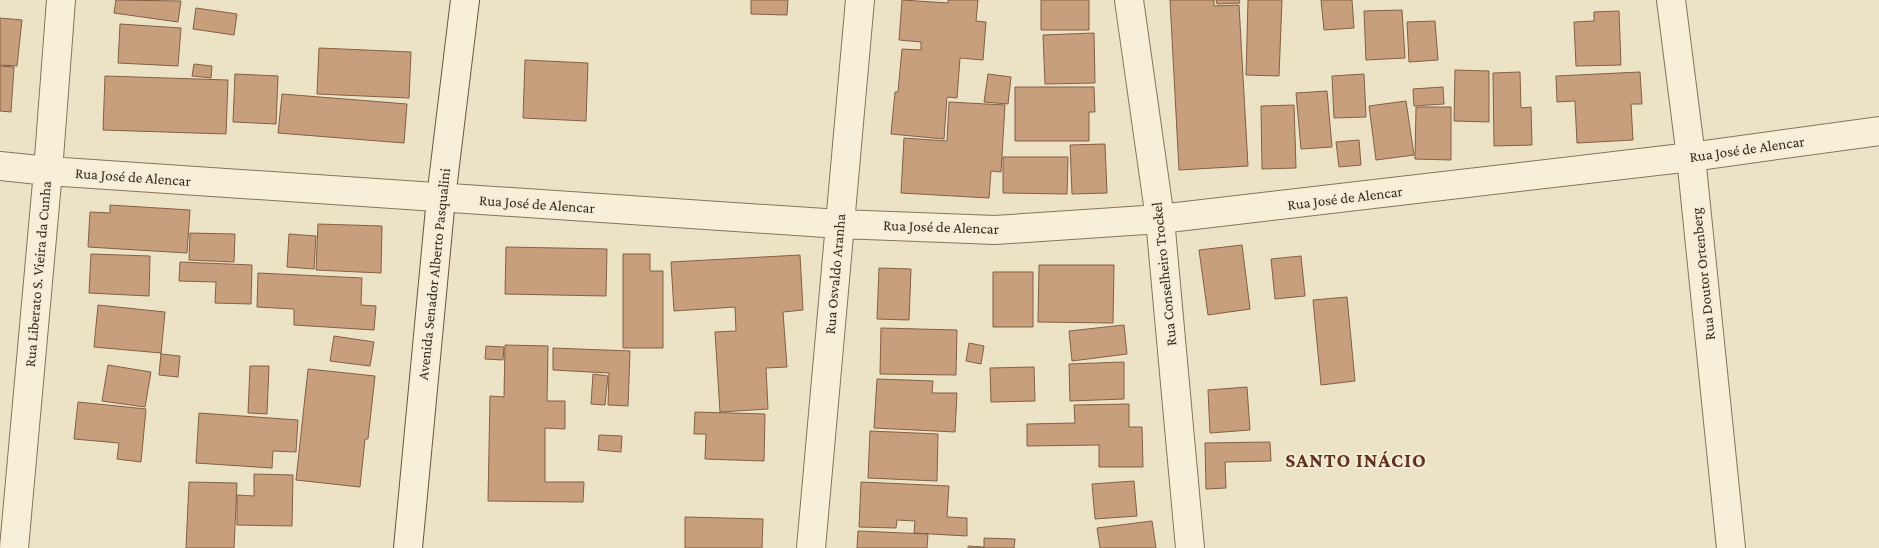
<svg xmlns="http://www.w3.org/2000/svg" width="1879" height="548" viewBox="0 0 1879 548" font-family="'Crimson Pro',serif">
<rect width="100%" height="100%" fill="#ece2c5"/>
<path fill="#c89f7d" stroke="#845f43" d="M116,0L181,1L178,22L114,13Z
M751,0H788L787,15L751,14Z
M902,0L948,3V0H978L976,21L986,22L983,60L960,58L957,98L947,97L944,139L891,134L895,92H898L902,49L921,50V42L899,40Z
M1041,0H1089V30H1041Z
M1170,0H1214V6L1239,5L1248,166L1179,170Z
M1216,0H1239L1240,3L1217,4Z
M1248,0H1282L1279,76L1246,75Z
M1321,0H1352L1354,28L1324,30Z
M196,8L237,14L234,35L193,29Z
M1402,10L1405,58L1366,60L1364,11Z
M1619,11L1621,65L1576,66L1574,22L1594,21V12Z
M0,18L22,20L17,66L0,65Z
M1435,21L1438,60L1409,62L1407,22Z
M120,24L181,28L178,66L118,63Z
M1094,33L1095,83L1045,84L1043,35Z
M319,48L411,52L409,98L317,94Z
M525,60L588,63L586,121L523,118Z
M194,64L212,66L211,78L192,76Z
M0,66L14,67L11,112L0,111Z
M1455,70L1489,71V122L1454,121Z
M1520,72L1521,108L1531,107L1532,145L1494,146L1493,73Z
M1640,72L1642,104H1631L1633,140L1577,143L1575,101L1557,102L1556,76Z
M235,74L278,76L276,124L233,122Z
M988,74L1011,77L1008,104L984,102Z
M1364,74L1366,117L1334,118L1332,76Z
M105,76L228,80L226,134L103,130Z
M1015,87H1094L1095,112H1089V141H1015Z
M1443,87L1444,104L1414,106L1413,89Z
M1327,91L1332,147L1301,149L1296,93Z
M282,94L407,104L404,143L278,133Z
M1406,101L1414,155L1376,160L1369,106Z
M949,102L1005,105L1001,172L991,171L989,198L901,193L904,138L947,141Z
M1294,105L1296,168L1262,169L1261,106Z
M1416,107H1451V160L1415,159Z
M1359,140L1361,165L1339,167L1336,142Z
M1105,144L1107,193L1072,194L1070,145Z
M1003,157H1068L1067,194L1003,193Z
M110,205L190,210L187,253L88,247L90,212L110,213Z
M318,224L382,226L381,273L316,270Z
M190,233L235,234L234,262L189,260Z
M289,234L316,236L314,269L287,267Z
M1242,245L1250,309L1208,315L1199,250Z
M506,247L607,249L606,296L505,294Z
M91,254L150,256L149,296L89,293Z
M623,254H650V271H663V348H623Z
M800,255L803,310L783,312L787,367L766,368L768,409L720,412L715,332L736,331L735,307L674,311L671,262Z
M1301,256L1305,296L1275,299L1271,259Z
M180,262L252,265L251,304L215,303L216,282L179,281Z
M1039,265H1114L1113,323L1038,322Z
M879,268L911,269L909,320L877,319Z
M993,272H1033V327H993Z
M258,273L362,278L361,305L376,306L374,330L294,325V309L257,307Z
M1347,297L1355,381L1321,385L1313,300Z
M98,305L165,312L161,354L180,356L178,377L159,375L161,353L94,347Z
M1124,325L1127,354L1072,361L1069,331Z
M881,328L957,330L956,375L880,374Z
M334,336L374,342L370,366L330,361Z
M969,343L984,346L981,364L966,361Z
M505,345L548,346L547,401H565V429L545,428V482H584L583,502L488,501L490,396L504,397Z
M486,346L504,347L503,360L485,359Z
M553,348L630,351L628,406L608,405L609,373L553,370Z
M1124,362V399L1070,401L1069,364Z
M108,365L151,372L145,407L102,401Z
M250,366H269L267,414L248,413Z
M1034,367L1035,401L991,402L990,368Z
M308,369L375,376L368,439H365L360,487L296,480Z
M593,374L608,376L605,405L591,404Z
M877,379L933,381L932,393H957L955,432L874,428Z
M1247,387L1250,430L1210,433L1208,390Z
M78,402L146,409L141,462L117,459L119,443L74,439Z
M1129,404V427H1142L1143,467H1099V445L1027,446V424L1075,423L1074,405Z
M695,412L765,414L764,461L705,459L706,434H694Z
M199,413L298,420L296,452L273,451L272,468L196,463Z
M870,431L938,434L937,481L868,478Z
M599,435L622,436L621,452L598,450Z
M1270,442L1271,461L1225,462L1226,488L1206,489L1205,443Z
M254,474L293,475L292,526L237,525V495L254,496Z
M1134,481L1137,516L1095,519L1092,484Z
M189,482L237,483L234,548H186Z
M861,482L949,486L947,517L967,518V536L914,533L915,521L897,520L896,528L859,527Z
M685,517L763,519L762,548H685Z
M1152,521L1156,548H1100L1097,528Z
M858,531L928,534L927,548H857Z
M984,538L1015,539L1014,548H968V546L984,547Z"/>
<g fill="none" stroke-linecap="round" stroke-linejoin="round">
<g stroke="#86745c" stroke-width="30">
<path id="street" d="M1129,0L1160,219L1190,548
M1671,0L1691,157L1731,548
M0,166L48,171L840,224L995,230L1160,219L1691,157L1879,131
M14,548L48,171L61,0
M811,548L860,0"/>
</g>
<g stroke="#68553f" stroke-width="30">
<path id="secondary" d="M408,548L441,198L465,0"/>
</g>
<use href="#street" stroke="#f7efd8" stroke-width="28"/>
<use href="#secondary" stroke="#f7efd8" stroke-width="28"/>
</g>
<g text-anchor="middle" stroke-width="4" stroke-linejoin="round" paint-order="stroke">
<g font-size="15" fill="#372b1f" stroke="#f4ecd4">
<text transform="translate(1747 149) rotate(-8)" y="5">Rua José de Alencar</text>
<text transform="translate(133 177) rotate(4)" y="5">Rua José de Alencar</text>
<text transform="translate(1345 198) rotate(-7)" y="5">Rua José de Alencar</text>
<text transform="translate(537 204) rotate(4)" y="5">Rua José de Alencar</text>
<text transform="translate(941 227) rotate(2)" y="5">Rua José de Alencar</text>
<text transform="translate(38 274) rotate(-85)" y="5">Rua Liberato S. Vieira da Cunha</text>
<text transform="translate(434 274) rotate(-84)" y="5">Avenida Senador Alberto Pasqualini</text>
<text transform="translate(835 274) rotate(-85)" y="5">Rua Osvaldo Aranha</text>
<text transform="translate(1164 274) rotate(-96)" y="5">Rua Conselheiro Trockel</text>
<text transform="translate(1703 274) rotate(-96)" y="5">Rua Doutor Ortenberg</text>
</g>
<g font-size="20" font-weight="bold" letter-spacing="1" fill="#623021" stroke="#f4ecd4">
<text x="1356" y="467">SANTO INÁCIO</text>
</g>
</g>
</svg>
